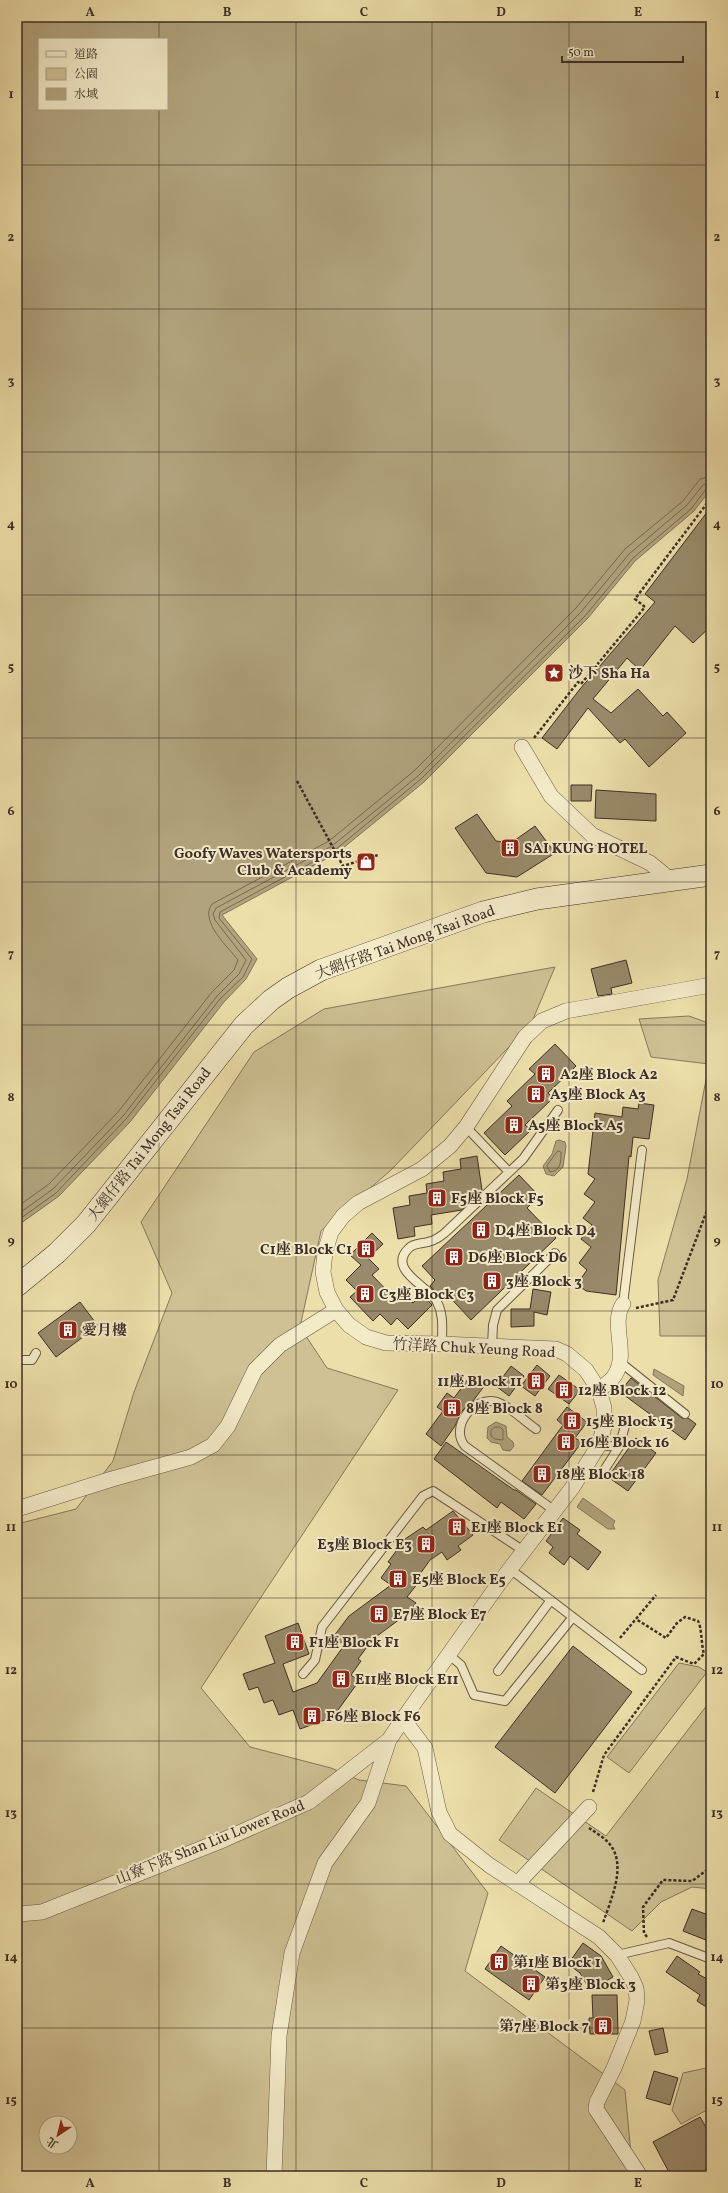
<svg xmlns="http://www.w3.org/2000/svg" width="728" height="2193" viewBox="0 0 728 2193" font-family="Vollkorn,'Noto Serif TC',serif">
<rect width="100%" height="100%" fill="#eddfaa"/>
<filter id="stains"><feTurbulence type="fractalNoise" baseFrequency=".005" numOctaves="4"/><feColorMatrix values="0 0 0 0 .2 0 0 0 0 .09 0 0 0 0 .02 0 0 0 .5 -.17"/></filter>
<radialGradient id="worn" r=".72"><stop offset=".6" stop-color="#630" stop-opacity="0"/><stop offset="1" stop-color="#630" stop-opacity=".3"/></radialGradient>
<path fill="#cfc194" stroke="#86785e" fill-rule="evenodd" d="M555,967L531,1024L391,1170L321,1231L300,1327L327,1368L398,1390L201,1688L250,1747L331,1768L359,1780L406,1786L488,1893L465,1971L625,2090L633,2176H17V1524L76,1509L113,1461L134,1392L172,1293L141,1222L254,1052L324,1009ZM46,2123H70V2147H46Z
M689,1016L711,1024V1343L708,1336H660L658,1280L687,1179L709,1064L651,1057L639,1019Z
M679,1663L699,1667L707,1672L629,1773L607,1757Z
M711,1700V1889L692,1887L661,1902L632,1931L499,1840L536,1788L606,1836Z
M706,2068L711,2103V2118L705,2111L681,2124L672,2110L683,2073Z"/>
<path fill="#b1a37d" stroke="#83745b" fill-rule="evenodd" d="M17,17H711V489L694,511L635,561L588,618L424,782L337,853L222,915L257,959L246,979L224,1002L130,1122L59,1196L17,1226ZM39,39H167V109H39Z
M559,1140L565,1142L566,1146L563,1167L554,1176L546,1174L543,1166L552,1154L556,1141Z
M654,1369L684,1386L683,1396L653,1375Z
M496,1422L506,1426L507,1437L513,1442L514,1446L510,1451L503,1450L500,1444L491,1442L487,1438L488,1427Z
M583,1498L615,1521L613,1525L615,1529H608L577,1507Z"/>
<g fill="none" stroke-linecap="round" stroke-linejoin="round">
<path stroke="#776852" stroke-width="1" d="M558,1151L561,1152C561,1161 561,1171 550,1172L547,1166Z
M17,1207L49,1184L118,1112L212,992L234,970L238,960C228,947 199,921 212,904L329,841L414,771L576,608L625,549L683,501L700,479L711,476
M17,1215L53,1189L123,1116L217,996L239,974L246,960L215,920L213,914L216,908L332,846L418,776L581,612L629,554L687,505L703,485L711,482
M17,1221L56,1193L126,1119L220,999L243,977L252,959L219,918L220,912L335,850L421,779L585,616L633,558L691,509L706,489L711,487
M495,1427H500L503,1430V1440L495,1439L491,1436V1431Z"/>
</g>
<path fill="#998a6b" stroke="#3d2e27" d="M711,507V626L693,643L675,626L640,670L627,658L593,699L611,713L638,689L663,716L667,712L686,733L649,767L625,739L620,743L588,708L557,749L542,738L580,689L655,602L645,594Z
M571,785H592L591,801H571Z
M596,790L656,794V821L595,818Z
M477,814L496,841L511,843L535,826L555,853L517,877L486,873L455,828Z
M626,960L632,983L611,988L612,994L598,996L591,969Z
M555,1044L576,1066L548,1093L553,1098L525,1125L531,1130L505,1155L484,1133L512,1106L507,1101L535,1074L529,1069Z
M639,1103L654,1105L649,1139L633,1137L631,1157L629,1156L616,1295L586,1291L577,1284L587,1270L579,1263L591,1247L581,1239L592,1225L583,1218L595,1202L584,1194L595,1179L588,1174L595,1113L622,1117L623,1107L638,1109Z
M477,1156L482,1190L462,1210L431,1215L432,1224L414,1227L415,1236L398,1239L393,1208L410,1205L409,1196L427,1193L426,1184L444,1181L443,1172L461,1169L460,1159Z
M519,1175L539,1196L527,1208L556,1238L471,1320L445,1292L440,1297L430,1286L435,1280L422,1266Z
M372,1233L383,1244L368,1258L379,1269L372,1275L395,1299L402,1292L413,1303L422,1294L432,1305L408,1329L397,1318L391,1325L380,1314L373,1321L350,1297L357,1291L346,1280L361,1265L350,1255Z
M533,1289L551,1292L547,1315L534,1312V1326L511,1327V1309H530Z
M80,1302L98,1326L56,1357L38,1333Z
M537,1365L550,1376L535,1396L521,1386Z
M511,1366L524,1376L509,1396L496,1386Z
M471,1375L485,1385L473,1401L462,1411L455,1426L441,1446L426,1434L443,1411L437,1407L447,1393L454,1398Z
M559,1375L580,1390L569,1404L548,1389Z
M631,1378L682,1418H688L696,1424L685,1440L620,1392Z
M567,1407L587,1422L575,1438L582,1442L542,1495L522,1481L563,1425L557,1420Z
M636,1438L656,1453L628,1491L608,1477Z
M446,1442L514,1490H516L536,1504L524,1519L501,1502L497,1508L434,1459Z
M453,1511L473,1535L458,1546L461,1550L447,1560L442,1552L430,1560L415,1581L418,1583L407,1597L416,1603L406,1617L404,1616L373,1639L358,1659L361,1661L351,1675L359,1681L333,1717L300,1729L293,1710L279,1715L273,1700L264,1703L258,1687L249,1690L243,1674L275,1663L265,1636L298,1623L309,1654L283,1664L293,1692L317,1683L348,1640L325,1648L349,1616L391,1585L381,1578L391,1564L388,1562L405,1539L423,1527L426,1530Z
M563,1518L580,1530L577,1534L601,1552L588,1570L570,1556L564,1565L549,1553L553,1547L546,1541Z
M573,1646L632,1692L555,1793L495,1747Z
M692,1909L711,1916V1942L683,1931Z
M583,1943L601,1956L613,1977L590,1990L580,1973L568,1964Z
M501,1946L545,1977L529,2000L485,1969Z
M677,1956L700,1972L698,1974L709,1980L711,1976V2010L697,2001L700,1995L666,1972Z
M592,1995H617L618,2034H590L589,2018H593Z
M663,2028L668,2052L655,2055L649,2031Z
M654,2071L678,2078L670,2105L646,2098Z
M700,2117L711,2136V2176H671L653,2142Z"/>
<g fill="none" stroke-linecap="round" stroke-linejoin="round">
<g stroke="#695a48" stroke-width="10">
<path id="service" d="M466,1127L509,1172
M623,1304L642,1150
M442,1344C442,1329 444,1315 437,1302C429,1286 386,1270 409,1248C414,1243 421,1244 428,1242C437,1240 443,1235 449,1229L523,1159L558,1110
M492,1346L493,1325L497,1310L555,1253
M17,1360H32L36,1353
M620,1362L685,1414
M536,1429C524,1421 511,1407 497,1402C474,1395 449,1427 465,1446L555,1511
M599,1445L619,1447
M601,1475L619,1447L625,1426
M510,1569L642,1670
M448,1654L461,1665L474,1695L505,1701L573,1617
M498,1671L551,1600
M303,1674L315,1660L322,1627L423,1496L433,1491L524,1551
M617,1955L669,1943L711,1959"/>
</g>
<g stroke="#695a48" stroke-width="16">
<path id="minor" d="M522,747L551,796L592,835L650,863L672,881
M599,1390C604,1386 612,1380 615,1375C629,1353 610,1324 623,1304
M17,1509L112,1479L191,1457L213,1445L228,1426L255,1370L280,1345L336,1310
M403,1719L425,1748L439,1812L450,1834L489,1865L599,1937L617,1955L631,1977L636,1988L637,2000L633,2021L614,2068L597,2102L596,2109L640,2176
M517,1884L589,1807
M17,1917L19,1914L42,1912L223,1840L309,1802L389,1740
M274,2176L279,2036L292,1953L325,1863L368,1803L389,1740L403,1719L500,1582L572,1488L599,1445L604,1427V1408L599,1390L586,1370L567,1354L556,1349L442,1344L386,1343L366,1337L349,1325L336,1310L327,1292L323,1272L325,1252L331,1232L343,1216L358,1203L422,1169L450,1146L466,1127L525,1037L542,1021L566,1011L711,985"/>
</g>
<g stroke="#3d2e27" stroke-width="22">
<path id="secondary" d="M17,1286L57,1253L86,1224L244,1025L271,1000L288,988L321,970L483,912L537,899L711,875"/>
</g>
<path stroke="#3d2e27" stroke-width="2.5" stroke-dasharray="3 2" stroke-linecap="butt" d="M534,738L578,682L581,684L645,607L635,599L711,498
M297,781L343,866L378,855
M636,1308L673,1300L711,1200
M620,1638L656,1595
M593,1792L604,1755L676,1657L694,1664L704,1654C701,1644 702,1628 698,1621L685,1617L677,1623L666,1638L636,1619
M589,1828C598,1834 609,1840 614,1851C624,1872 610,1902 603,1923
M647,1937L644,1933L643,1907L663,1880L692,1881L711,1867"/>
<use href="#service" stroke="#f3eac8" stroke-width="8"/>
<use href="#minor" stroke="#f3eac8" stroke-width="15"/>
<use href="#secondary" stroke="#f3eac8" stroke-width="21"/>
</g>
<path fill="none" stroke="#3d2e27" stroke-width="1" stroke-opacity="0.55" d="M159,17V39M296,17V2176M432,17V2176M569,17V2176M159,109V2176M17,165H711M17,309H711M17,452H711M17,595H711M17,738H711M17,882H711M17,1025H711M17,1168H711M17,1311H711M17,1455H711M17,1598H711M17,1741H711M17,1884H711M17,2028H711"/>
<defs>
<g id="sight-square" transform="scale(1)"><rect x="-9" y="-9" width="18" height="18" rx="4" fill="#8f2418" stroke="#f3eac8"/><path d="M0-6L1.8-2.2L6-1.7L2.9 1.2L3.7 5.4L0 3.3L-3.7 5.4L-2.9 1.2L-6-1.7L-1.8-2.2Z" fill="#fff"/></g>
<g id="building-square" transform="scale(1)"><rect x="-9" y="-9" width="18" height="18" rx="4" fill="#8f2418" stroke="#f3eac8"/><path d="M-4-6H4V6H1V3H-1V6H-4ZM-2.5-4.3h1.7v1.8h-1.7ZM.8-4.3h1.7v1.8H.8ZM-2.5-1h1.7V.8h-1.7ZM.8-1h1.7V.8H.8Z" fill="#fff"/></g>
<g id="shop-square" transform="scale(1)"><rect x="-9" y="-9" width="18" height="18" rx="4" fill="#8f2418" stroke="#f3eac8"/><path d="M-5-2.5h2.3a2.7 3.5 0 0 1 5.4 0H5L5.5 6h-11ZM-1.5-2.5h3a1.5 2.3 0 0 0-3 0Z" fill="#fff"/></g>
</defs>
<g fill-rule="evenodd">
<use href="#sight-square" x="554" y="673"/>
<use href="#building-square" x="510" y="848"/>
<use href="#shop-square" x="366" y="862"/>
<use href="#building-square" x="546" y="1074"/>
<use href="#building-square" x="536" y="1094"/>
<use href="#building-square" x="514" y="1125"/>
<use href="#building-square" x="437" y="1198"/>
<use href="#building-square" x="481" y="1230"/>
<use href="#building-square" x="366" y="1249"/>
<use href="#building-square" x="454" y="1257"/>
<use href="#building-square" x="492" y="1281"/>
<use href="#building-square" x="365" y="1294"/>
<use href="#building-square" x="68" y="1330"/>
<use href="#building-square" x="536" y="1381"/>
<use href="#building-square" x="564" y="1390"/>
<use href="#building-square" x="452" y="1408"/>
<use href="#building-square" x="572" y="1421"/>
<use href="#building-square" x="566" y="1442"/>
<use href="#building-square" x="542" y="1474"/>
<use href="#building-square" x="457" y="1527"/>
<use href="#building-square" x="426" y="1544"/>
<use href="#building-square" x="398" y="1579"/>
<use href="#building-square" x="379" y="1614"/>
<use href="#building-square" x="295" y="1642"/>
<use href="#building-square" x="341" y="1679"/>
<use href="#building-square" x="312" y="1716"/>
<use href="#building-square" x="499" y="1962"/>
<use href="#building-square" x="531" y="1984"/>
<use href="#building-square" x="603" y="2026"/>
</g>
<g text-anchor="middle" stroke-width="4" stroke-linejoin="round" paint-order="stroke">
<g font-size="15" font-weight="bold" fill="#3d2e27" stroke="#f3eac8" text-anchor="start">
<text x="568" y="678">沙下 Sha Ha</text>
<text x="524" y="853">SAI KUNG HOTEL</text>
<text x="352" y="858" text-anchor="end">Goofy Waves Watersports<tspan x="352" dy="17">Club &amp; Academy</tspan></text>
<text x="560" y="1079">A2座 Block A2</text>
<text x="550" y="1099">A3座 Block A3</text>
<text x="528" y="1130">A5座 Block A5</text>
<text x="451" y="1203">F5座 Block F5</text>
<text x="495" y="1235">D4座 Block D4</text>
<text x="352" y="1254" text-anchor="end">C1座 Block C1</text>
<text x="468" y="1262">D6座 Block D6</text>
<text x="506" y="1286">3座 Block 3</text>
<text x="379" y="1299">C3座 Block C3</text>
<text x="82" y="1335">愛月樓</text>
<text x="522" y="1386" text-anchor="end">11座 Block 11</text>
<text x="578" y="1395">12座 Block 12</text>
<text x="466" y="1413">8座 Block 8</text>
<text x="586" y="1426">15座 Block 15</text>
<text x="580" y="1447">16座 Block 16</text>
<text x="556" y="1479">18座 Block 18</text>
<text x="471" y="1532">E1座 Block E1</text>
<text x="412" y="1549" text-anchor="end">E3座 Block E3</text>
<text x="412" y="1584">E5座 Block E5</text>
<text x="393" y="1619">E7座 Block E7</text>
<text x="309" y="1647">F1座 Block F1</text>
<text x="355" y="1684">E11座 Block E11</text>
<text x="326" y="1721">F6座 Block F6</text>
<text x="513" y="1967">第1座 Block 1</text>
<text x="545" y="1989">第3座 Block 3</text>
<text x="589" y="2031" text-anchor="end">第7座 Block 7</text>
</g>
<g font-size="15" fill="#3d2e27" stroke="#f3eac8">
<text transform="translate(405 942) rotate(-20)" y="5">大網仔路 Tai Mong Tsai Road</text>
<text transform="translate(149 1144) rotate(-52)" y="5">大網仔路 Tai Mong Tsai Road</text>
<text transform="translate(474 1348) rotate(3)" y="5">竹洋路 Chuk Yeung Road</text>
<text transform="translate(210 1842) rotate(-22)" y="5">山寮下路 Shan Liu Lower Road</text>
</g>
</g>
<rect width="728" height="2193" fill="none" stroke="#eddfaa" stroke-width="44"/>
<rect x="38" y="38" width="130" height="72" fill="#f3eac8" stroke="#aa9f88"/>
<rect x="46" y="51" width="20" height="6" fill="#f3eac8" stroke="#aa9f88"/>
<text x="74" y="58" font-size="12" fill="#3d2e27">道路</text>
<rect x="46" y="68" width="20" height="12" fill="#cfc194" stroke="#aa9f88"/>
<text x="74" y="78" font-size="12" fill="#3d2e27">公園</text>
<rect x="46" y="88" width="20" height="12" fill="#b1a37d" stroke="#aa9f88"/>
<text x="74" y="98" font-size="12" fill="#3d2e27">水域</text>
<g transform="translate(58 2135) rotate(215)"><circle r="19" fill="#f3eac8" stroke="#aa9f88"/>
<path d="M0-3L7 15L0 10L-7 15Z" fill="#8f2418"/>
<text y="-6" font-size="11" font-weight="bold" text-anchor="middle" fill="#3d2e27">北</text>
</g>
<path d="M562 56v6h121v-6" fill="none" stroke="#3d2e27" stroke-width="2"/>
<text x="568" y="56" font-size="12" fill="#3d2e27" stroke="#f3eac8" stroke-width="3" paint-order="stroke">50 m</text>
<rect x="22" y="22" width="684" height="2149" fill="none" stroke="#3d2e27" stroke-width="1.5"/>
<g font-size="13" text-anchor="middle" font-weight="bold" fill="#3d2e27">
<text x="90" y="16">A</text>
<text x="227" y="16">B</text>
<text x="364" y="16">C</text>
<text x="501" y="16">D</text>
<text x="638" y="16">E</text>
<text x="11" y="98">1</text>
<text x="717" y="98">1</text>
<text x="11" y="241">2</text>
<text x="717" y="241">2</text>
<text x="11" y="385">3</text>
<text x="717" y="385">3</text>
<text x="11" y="528">4</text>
<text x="717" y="528">4</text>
<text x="11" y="671">5</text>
<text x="717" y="671">5</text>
<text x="11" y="815">6</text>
<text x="717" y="815">6</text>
<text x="11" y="958">7</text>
<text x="717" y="958">7</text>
<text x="11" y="1101">8</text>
<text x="717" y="1101">8</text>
<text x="11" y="1244">9</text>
<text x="717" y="1244">9</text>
<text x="11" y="1388">10</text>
<text x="717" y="1388">10</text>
<text x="11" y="1531">11</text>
<text x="717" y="1531">11</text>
<text x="11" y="1674">12</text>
<text x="717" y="1674">12</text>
<text x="11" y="1817">13</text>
<text x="717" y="1817">13</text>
<text x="11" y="1961">14</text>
<text x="717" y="1961">14</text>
<text x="11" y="2104">15</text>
<text x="717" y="2104">15</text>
<text x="90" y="2187">A</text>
<text x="227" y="2187">B</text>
<text x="364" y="2187">C</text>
<text x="501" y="2187">D</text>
<text x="638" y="2187">E</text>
</g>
<rect width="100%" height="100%" filter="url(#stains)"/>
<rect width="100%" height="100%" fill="url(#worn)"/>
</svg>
